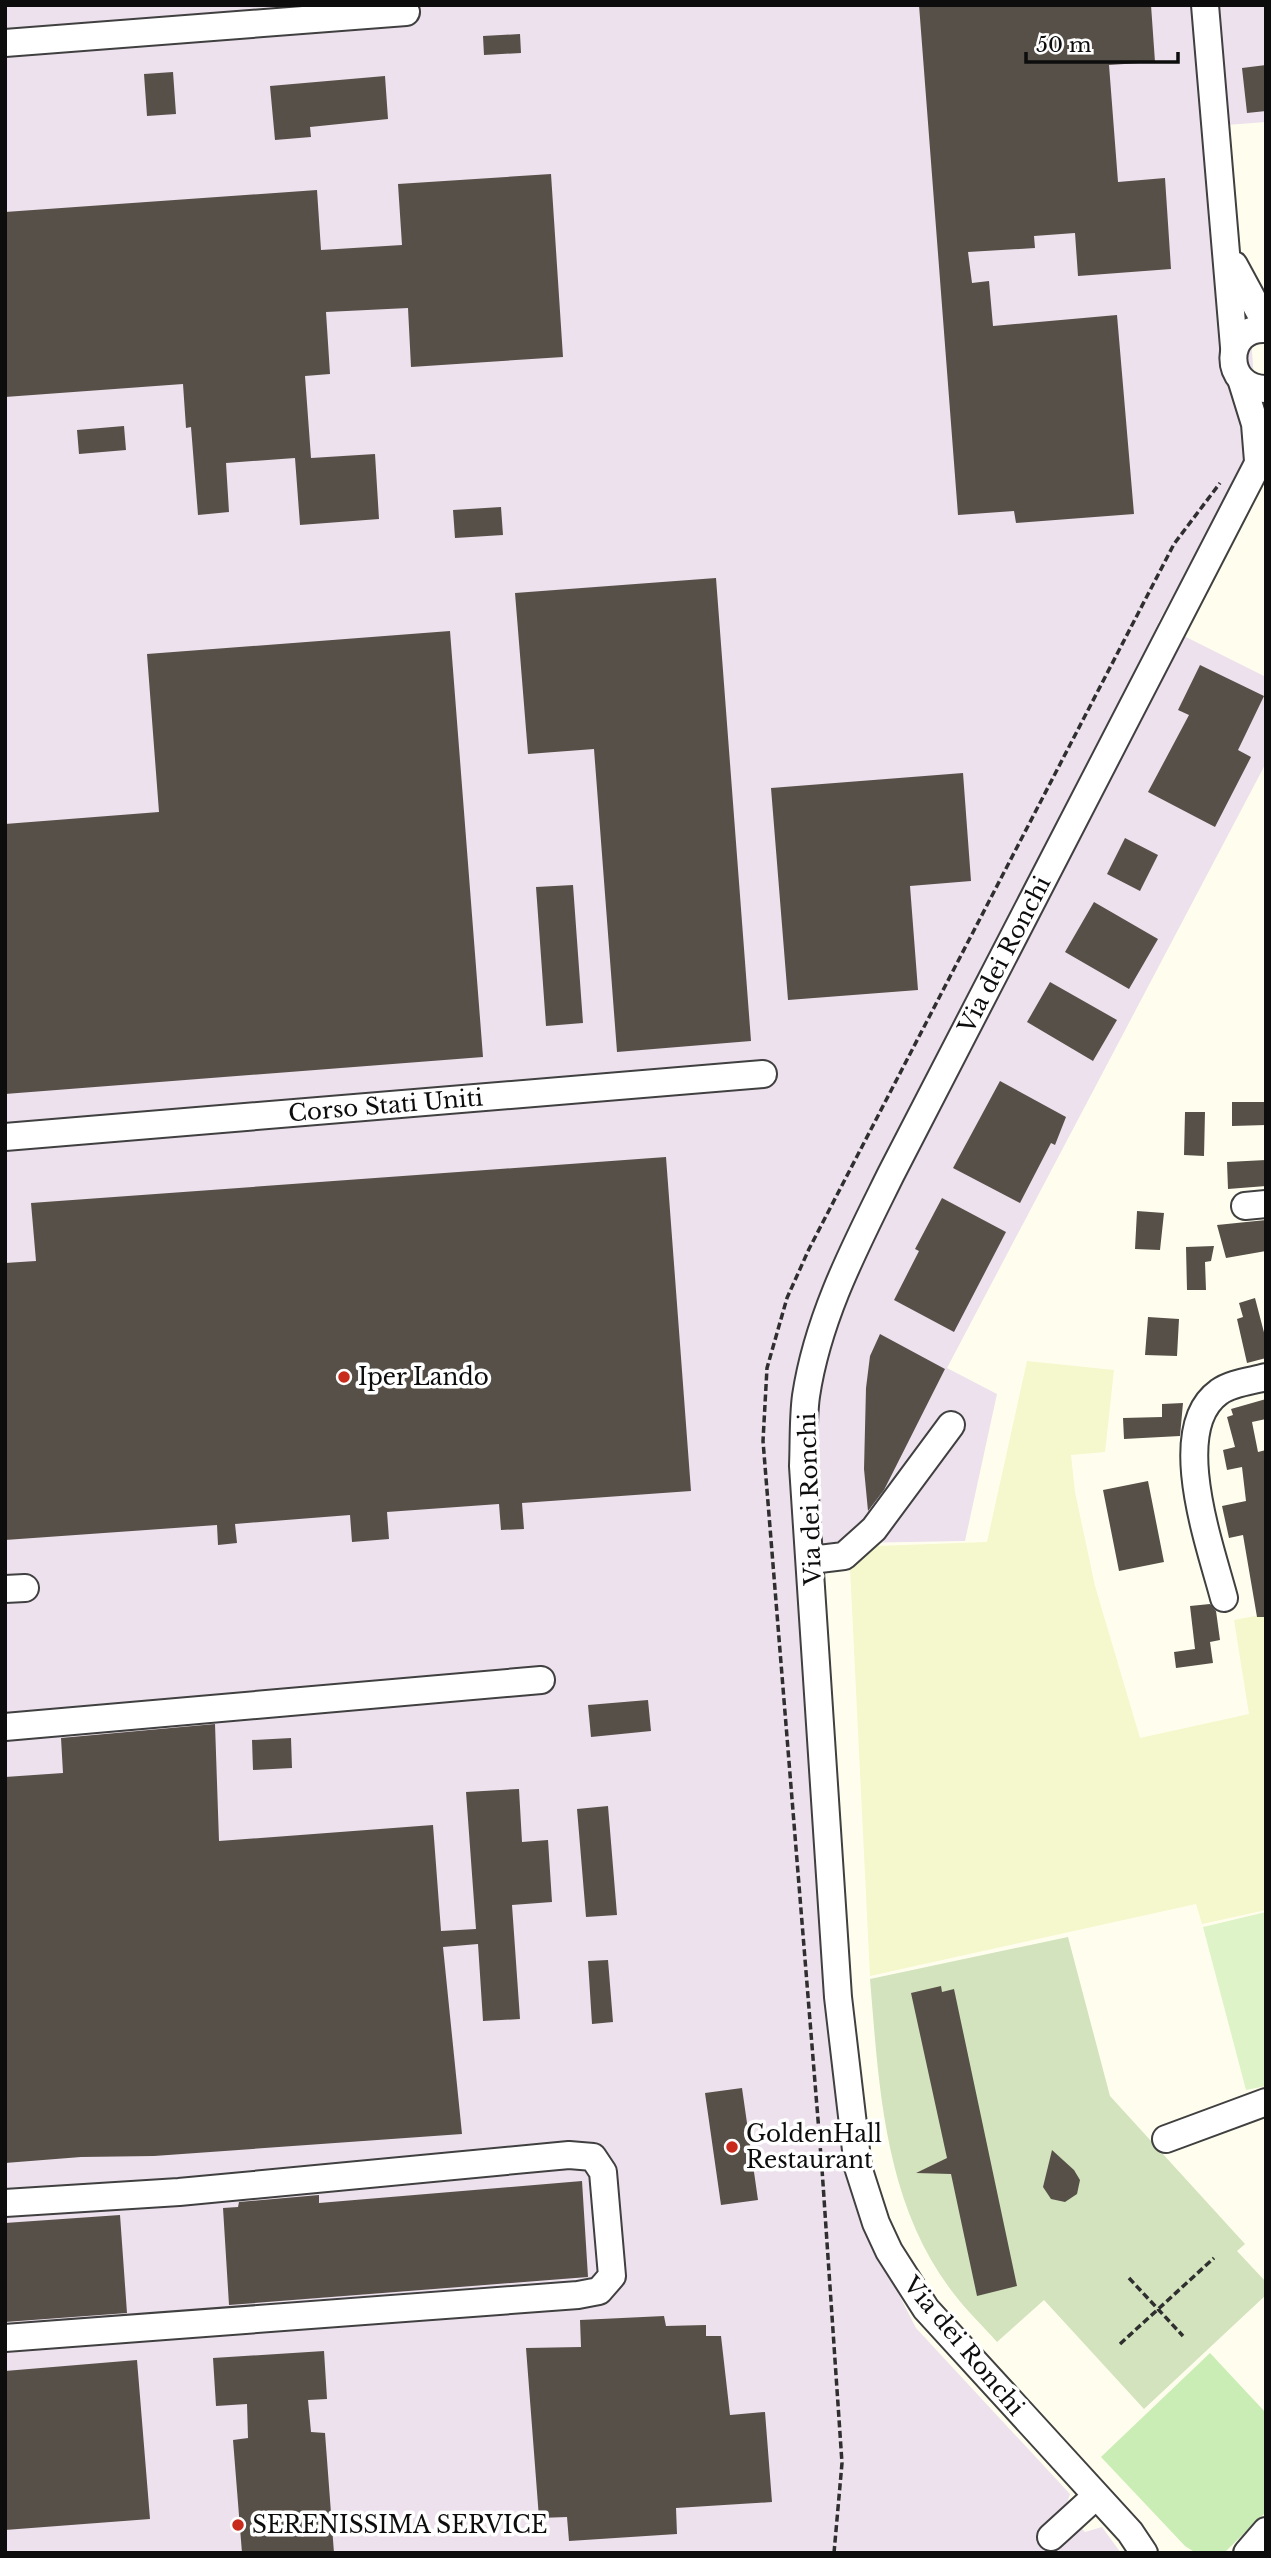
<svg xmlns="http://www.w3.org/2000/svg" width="1271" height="2558" viewBox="0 0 1271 2558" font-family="'Libre Baskerville',serif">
<rect width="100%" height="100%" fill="#fffeee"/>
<path fill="#ede1ed" d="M5,5H1266V122L1227,125L1241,295L1251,338L1255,393L1263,405L1264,425L1257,443L1158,623L1266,677V763L947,1368L997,1394L965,1541L796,1544L866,2230L916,2328L1070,2494L1065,2509L1085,2532L1102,2527L1121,2553H5Z"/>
<path fill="#f5f7cc" d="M1027,1361L1114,1370L1105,1452L1071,1455L1075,1492L1095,1586L1140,1738L1249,1714L1234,1620L1266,1614V1910L1202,1924L1196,1904L870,1976L849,1547L987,1542Z"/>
<path fill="#caecb5" d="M1210,2353L1266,2413V2512L1224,2553H1196L1185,2546L1101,2457Z"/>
<path fill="#d2e3bd" d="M1068,1937L1110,2096L1245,2244L1237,2251L1266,2282V2295L1144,2409L1044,2300L997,2342C983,2326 967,2311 954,2294C884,2204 879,2087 870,1979Z"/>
<path fill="#def3c7" d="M1266,1912V2086L1246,2090L1203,1927Z"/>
<path fill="#575049" d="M919,5H1151L1155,62L1109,65L1118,182L1165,178L1171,269L1078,276L1075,233L1034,236L1035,248L968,252L972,283L989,281L993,326L1117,315L1134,514L1016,523L1014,511L958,515Z
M520,34L521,53L484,55L483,36Z
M1266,65V111L1247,113L1242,68Z
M173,72L176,114L147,116L144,74Z
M385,76L388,119L310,127L311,137L275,140L270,86Z
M551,174L563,357L411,367L408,308L326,312L330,374L305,376L311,458L375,454L379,519L300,525L295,458L226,463L229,512L198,515L191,427L186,428L183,384L5,397V212L317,190L321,250L402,245L398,184Z
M124,426L126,450L79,454L77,430Z
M501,507L503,535L455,538L453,510Z
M716,578L751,1041L617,1052L594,749L528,754L515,593Z
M450,631L483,1057L5,1094V824L159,812L147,654Z
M1200,665L1264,696L1238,750L1251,757L1215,827L1148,792L1189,715L1178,710Z
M963,773L971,881L910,886L918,990L788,1000L771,788Z
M1125,838L1158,855L1140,891L1107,874Z
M573,885L583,1023L546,1026L536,887Z
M1094,902L1158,939L1129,989L1065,952Z
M1050,982L1117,1020L1093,1061L1027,1022Z
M1000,1081L1066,1117L1055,1145L1051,1143L1020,1203L953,1168Z
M1232,1102H1266V1125L1232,1126Z
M1185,1112H1205L1204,1156L1184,1155Z
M666,1157L691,1491L522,1503L524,1529L501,1530L499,1504L387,1512L389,1539L352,1542L350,1515L235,1524L237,1543L218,1545L217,1525L5,1540V1263L36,1261L31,1203Z
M1266,1160V1186L1228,1189L1227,1162Z
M942,1198L1006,1232L954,1332L894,1300L919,1251L915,1249Z
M1137,1211L1164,1213L1160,1250L1135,1249Z
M1266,1220V1251L1226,1258L1217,1225Z
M1214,1246L1211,1261L1205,1262L1206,1290H1187L1186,1247Z
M1255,1298L1266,1340V1358L1247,1363L1237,1319L1243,1317L1239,1303Z
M1148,1317L1179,1319L1177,1356L1145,1355Z
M880,1334L945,1369L884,1490L868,1511L864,1469L866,1388L870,1356Z
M1266,1399V1419L1252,1422L1258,1452L1266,1450V1617H1257L1243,1535L1229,1538L1222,1506L1246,1501L1242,1467L1227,1470L1223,1450L1235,1447L1227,1417L1233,1415L1231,1409Z
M1183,1403L1180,1436L1124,1439L1123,1418L1162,1417V1404Z
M1148,1481L1164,1562L1119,1571L1103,1490Z
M1210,1604L1216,1611L1220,1640L1210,1642L1213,1663L1176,1668L1174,1652L1195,1649L1190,1606Z
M648,1700L651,1731L591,1737L588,1705Z
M215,1724L219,1841L433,1825L441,1931L476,1929L466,1792L519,1789L522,1842L548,1840L552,1902L512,1905L520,2019L483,2021L478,1944L443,1947L462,2134L154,2156L81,2157L5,2163V1777L63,1773L61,1738Z
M291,1738L292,1768L253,1770L252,1740Z
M608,1806L617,1915L586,1917L577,1809Z
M608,1960L613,2022L592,2024L588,1961Z
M941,1986L942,1992L954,1989L1017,2286L977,2296L951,2174L916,2173L947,2158L911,1993Z
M742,2088L758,2200L721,2205L705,2093Z
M1052,2150L1074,2170L1080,2180L1077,2194L1065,2202L1051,2199L1043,2187Z
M582,2181L588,2277L229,2305L223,2208L238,2207L239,2202L319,2195V2203Z
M120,2215L127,2313L5,2322V2223Z
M664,2316L666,2326L706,2325V2336H721L730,2415L765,2412L772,2502L676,2508L677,2534L569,2541L567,2517L539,2518L526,2348L581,2347L580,2320Z
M324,2351L327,2399L308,2400L311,2432L325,2433L334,2553H242L233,2440L248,2438L247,2404L216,2406L213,2358Z
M137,2360L150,2519L5,2530V2371Z"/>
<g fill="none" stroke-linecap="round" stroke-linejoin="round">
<g stroke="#404040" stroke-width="30">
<g id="minor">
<path d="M1205,5L1234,347"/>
<path d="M5,43L406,12"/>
<path d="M1234,265L1266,324"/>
<path d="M1266,329C1223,326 1222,389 1266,389"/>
<path d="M1242,382L1255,424L1258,461"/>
<path id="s1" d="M5,1137L763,1074"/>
<path d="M1245,1206L1266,1204"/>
<path d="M811,1560L844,1556L874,1529L951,1425"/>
<path d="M5,1589L25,1588"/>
<path d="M1224,1598C1211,1548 1167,1429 1219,1392C1231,1383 1252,1381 1266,1377"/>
<path d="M5,1727L541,1680"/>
<path d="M1166,2139L1266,2102"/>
<path d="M5,2203L179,2192L569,2155L593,2157L603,2172L612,2276L599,2291L578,2295L5,2338"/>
<path d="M1051,2537L1096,2496"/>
<path id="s2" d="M1144,2553L1130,2532L926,2309L889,2251L876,2223L858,2167L838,1997L803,1466C804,1443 803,1418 806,1396C818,1316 856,1245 891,1174L1266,448"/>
<path d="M1247,2553L1266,2531"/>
</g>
</g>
<path stroke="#2f2f2f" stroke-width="3.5" stroke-dasharray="7 3.5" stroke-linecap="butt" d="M822,2169L837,2168
M1129,2278L1183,2336
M1120,2344L1214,2258
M834,2553L842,2463L822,2169L763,1441L767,1368L787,1298L809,1249L1174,544L1220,483"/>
<use href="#minor" stroke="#fff" stroke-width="26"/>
</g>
<g fill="#c82a1b" stroke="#fff" stroke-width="2.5">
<circle cx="344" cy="1377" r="7"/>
<circle cx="732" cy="2147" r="7"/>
<circle cx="238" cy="2525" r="7"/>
</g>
<g text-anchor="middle" stroke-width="7" stroke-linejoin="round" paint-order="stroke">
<g font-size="23" fill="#0d0d0d" stroke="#fff">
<text dy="8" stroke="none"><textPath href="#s2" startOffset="1745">Via dei Ronchi</textPath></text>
<text dy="8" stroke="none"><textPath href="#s1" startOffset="382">Corso Stati Uniti</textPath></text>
<text transform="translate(810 1499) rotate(-92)" y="8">Via dei Ronchi</text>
<text transform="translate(964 2346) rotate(50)" y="8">Via dei Ronchi</text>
</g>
<g font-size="23" fill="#0d0d0d" stroke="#fff" text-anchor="start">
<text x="358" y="1385">Iper Lando</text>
<text x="746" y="2142">GoldenHall<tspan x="746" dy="26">Restaurant</tspan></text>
<text x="252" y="2533">SERENISSIMA SERVICE</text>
</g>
</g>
<rect width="1271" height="2558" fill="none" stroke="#0d0d0d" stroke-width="14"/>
<path d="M1026 52v10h152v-10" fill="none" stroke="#0d0d0d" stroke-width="3.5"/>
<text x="1036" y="52" font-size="21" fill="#0d0d0d" stroke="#ffffff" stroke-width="5" paint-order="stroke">50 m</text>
</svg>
